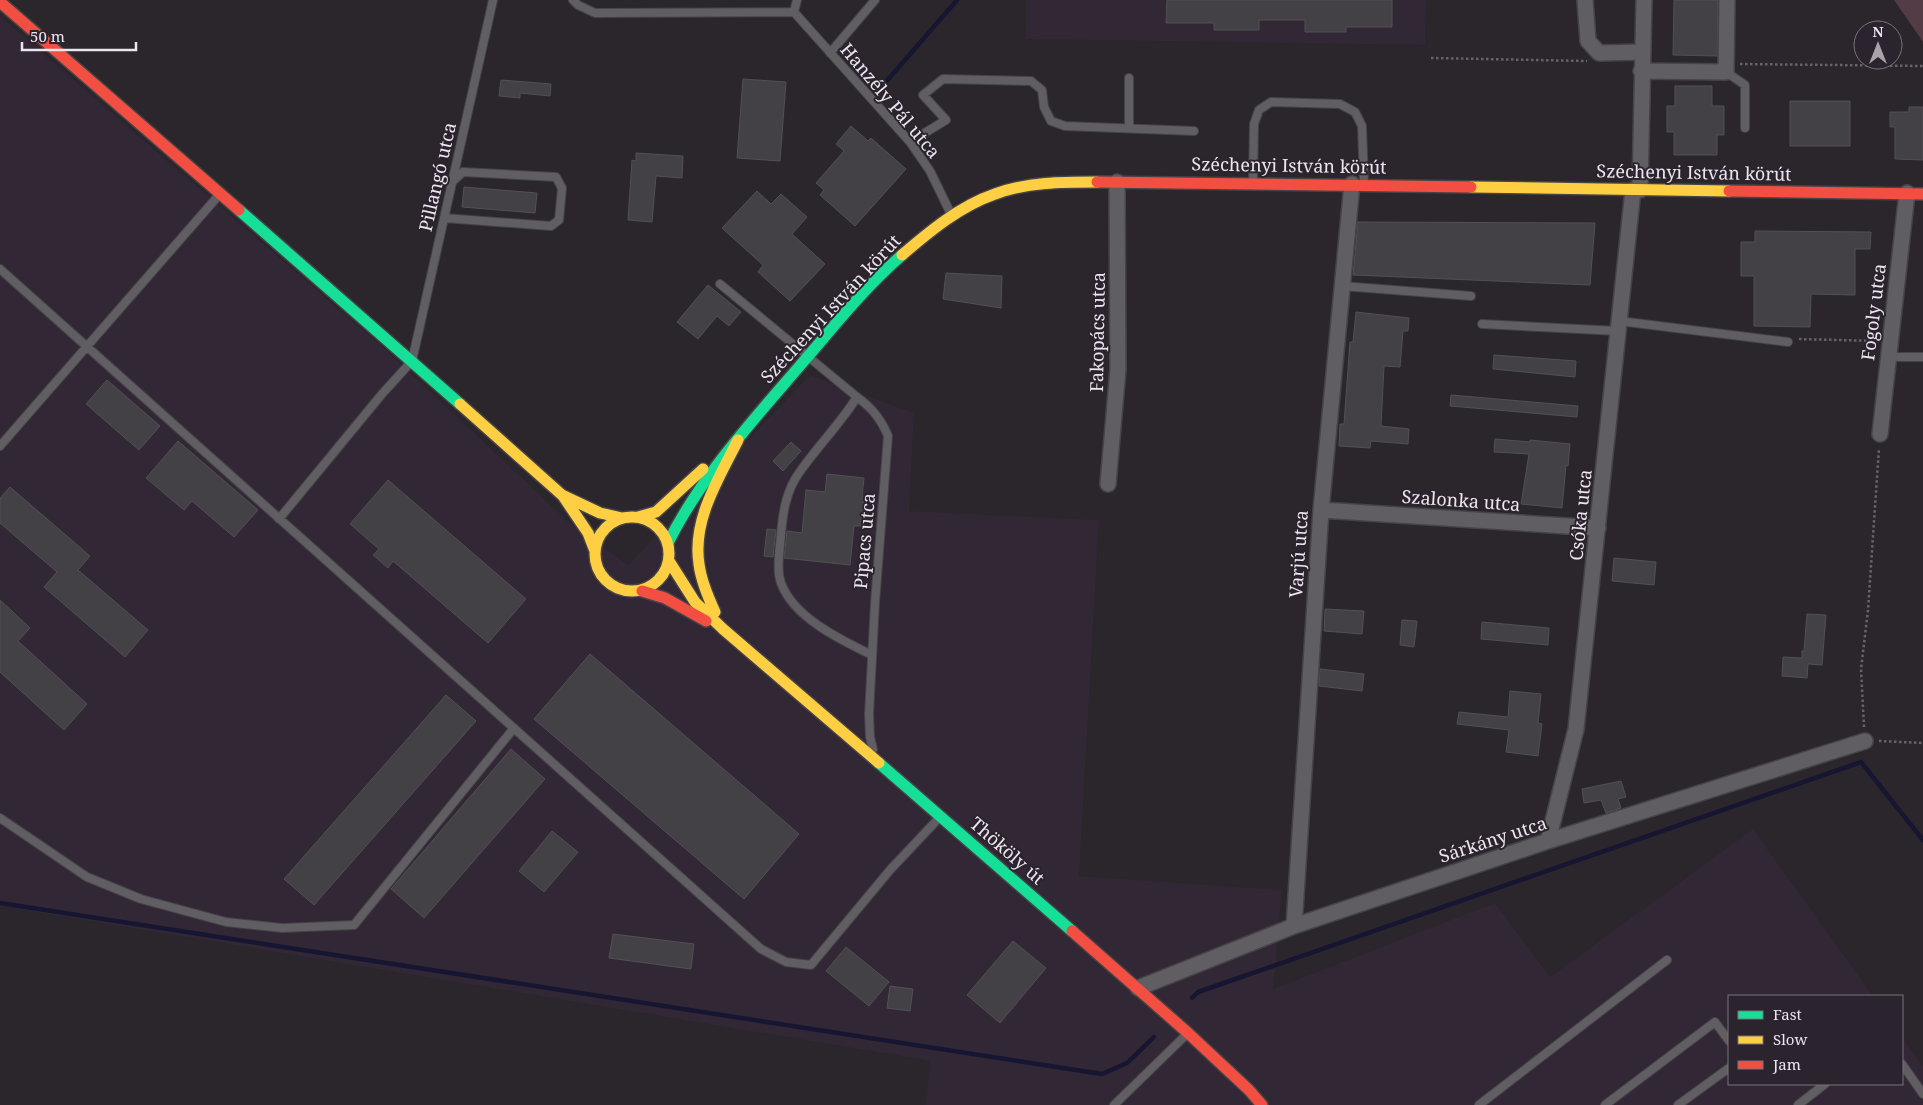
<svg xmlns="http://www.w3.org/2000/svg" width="1923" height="1105" viewBox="0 0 1923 1105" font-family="'Noto Serif',serif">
<rect width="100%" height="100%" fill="#2a262c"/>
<path fill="#312735" d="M1025,0H1426L1425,45L1026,39Z
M0,16L385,349L573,526L628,565L810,375L914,413L909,511L1099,520L1079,876L1282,890L1273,989L1495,903L1550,977L1753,829L1873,996H1729V1084H1902V1037L1923,1066V1105H925L931,1061L0,906Z"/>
<path fill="#543c46" d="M1894,0H1923V42L1919,36Z"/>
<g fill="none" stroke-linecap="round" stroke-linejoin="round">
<path stroke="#161632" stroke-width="4.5" d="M885,83L957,0
M0,903L1102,1074L1127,1063L1154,1037
M1192,998L1198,992L1861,762L1923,840"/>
</g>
<path fill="#434146" stroke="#525055" d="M1167,0H1392V27H1346V32H1305V20H1259V30H1214V23H1166Z
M1674,0H1718L1717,56L1673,55Z
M743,79L786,82L780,161L737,158Z
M501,80L551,84L550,96L520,93V98L499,96Z
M1675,86H1712V106H1724V135H1717V155H1674V132H1667V106H1675Z
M1790,101H1850V146H1790Z
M1909,107H1923V160L1895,159V127H1890V112H1909Z
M851,126L868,141L871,138L906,169L855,226L820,195L824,190L816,183L844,151L836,144Z
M636,153L683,156L682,178L656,176L652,222L628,220L632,160L636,161Z
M464,187L537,193L535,213L462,207Z
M757,191L771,204L781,194L807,217L792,234L825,264L790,301L758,272L763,265L722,228Z
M1358,222L1595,223L1590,285L1353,275Z
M1755,231L1871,232L1870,249H1855V295L1811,294L1810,327L1754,326V276H1741V242H1755Z
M946,273L1002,276L1001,308L943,299Z
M708,285L741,312L729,326L717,316L698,339L677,322Z
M1356,312L1409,318L1408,331H1403L1400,367L1384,366L1381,426L1409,429L1408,444L1371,441L1370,448L1339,446L1340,424H1344L1350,342H1353Z
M1494,355L1576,361L1575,377L1493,369Z
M107,380L160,426L139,450L86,404Z
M1451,395L1578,406L1577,417L1450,406Z
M1495,439L1530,442V440L1570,444L1568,466L1566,465L1562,508L1521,504L1529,454L1494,452Z
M178,441L258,510L234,537L192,501L184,510L146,478Z
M791,442L801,451L783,471L773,461Z
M827,474L864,478L862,496H864L861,526H854L850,565L784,558L787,531L802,533L806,490L825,492Z
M388,480L526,599L488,643L393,561L388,568L373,555L379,549L350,524Z
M10,487L90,556L78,570L148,630L125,657L44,587L57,572L0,523V498Z
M767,529L776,530L773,557L764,556Z
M1614,558L1656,562L1654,585L1612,581Z
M0,600L30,628L18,641L87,704L64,730L0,672Z
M1325,609L1364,611L1362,634L1324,631Z
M1807,614L1826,615L1822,665L1808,664L1807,678L1782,676L1783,657L1802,658V651H1804Z
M1402,620L1417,621L1414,647L1400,645Z
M1482,622L1549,628L1548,645L1481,639Z
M590,654L799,834L744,899L534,719Z
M1320,669L1364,674L1362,691L1319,686Z
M1510,691L1541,694L1538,723L1542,724L1538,756L1506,752L1509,730L1457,724L1459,712L1508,717Z
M446,695L476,721L314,905L284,879Z
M511,749L545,779L424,918L391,889Z
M1621,781L1626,797L1618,799L1621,808L1606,813L1601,800L1584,803L1582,789Z
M552,831L578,852L544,892L519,871Z
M613,934L694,944L691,969L609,958Z
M1013,941L1046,968L1000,1023L967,995Z
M846,947L889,982L869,1006L826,971Z
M890,986L913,989L910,1011L887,1008Z"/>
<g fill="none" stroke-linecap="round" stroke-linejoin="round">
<g stroke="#464347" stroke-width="10">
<path id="lane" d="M573,0L578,5L595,13L794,12
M794,12L910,142L930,171L951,214
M794,12L797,0
M830,53L875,0
M1726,72L1745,85V128
M1129,128V78
M910,142L946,120L923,95L943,79L1031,81L1042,90L1044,107L1051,121L1065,126L1194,131
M1253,182L1254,124L1259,110L1271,102L1340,104L1355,112L1362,126L1364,184
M444,218L551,226L559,220L562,188L556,177L463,172L453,181
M0,269L761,949L786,962L811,965L890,870L939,818
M720,284L857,397C872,408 881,419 888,436L875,603L869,714L870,737L873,749
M1342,286L1471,296
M1619,321L1788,342
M1482,324L1618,331
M1887,357H1923
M857,397C840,424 817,447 799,473C786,491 783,512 781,534C780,549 776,569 781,583C794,618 841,640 872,655
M0,446L219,195
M279,519L382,394L412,361L493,0
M0,818L87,877L141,899L226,922L282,928L354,925L514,728
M1902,1064L1923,1094
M1114,1105L1187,1034
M1479,1105L1667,960
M1605,1105L1715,1022L1729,1041
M1678,1105L1729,1068
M1798,1105L1825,1084"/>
</g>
<g stroke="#464347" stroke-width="18">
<path id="street" d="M1585,0L1588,41L1599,53L1643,52
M1641,71L1726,72L1727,0
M1640,190L1644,0
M1880,434L1907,193
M1108,484L1118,369L1117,182
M1321,510L1598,528
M1548,841L1576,729L1633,190
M1294,926L1321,510L1352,184
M1138,988L1294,926L1548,841L1865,741"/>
</g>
<g stroke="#464347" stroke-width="14">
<path id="fast" d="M239,210L460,404
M668,543C701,476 756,417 804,361C835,325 866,286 902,255
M879,763L1072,931"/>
</g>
<g stroke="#464347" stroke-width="14">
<path id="slow" d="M1471,187L1729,191
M902,255C930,231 960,206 995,194C1027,182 1063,182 1097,182
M460,404L562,495L600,513L622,518
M563,496L588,533L595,551
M595 554a37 37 0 1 1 74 0a37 37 0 1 1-74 0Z
M638,517L656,512L703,469
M669,561L695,602L723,629L879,763
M715,612C708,597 701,581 699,564C692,520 719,478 738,440"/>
</g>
<g stroke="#464347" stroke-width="14">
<path id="jam" d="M0,2L239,210
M1097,182L1471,187
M1729,191L1923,194
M642,591L665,598L706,621
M1072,931L1188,1033L1249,1090L1262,1105"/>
</g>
<path stroke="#676468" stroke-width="2.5" stroke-dasharray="2.5 2.5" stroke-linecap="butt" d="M1431,58L1587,61
M1740,64L1923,66
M1799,339L1876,341
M1864,727L1861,669L1868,610L1879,448
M1879,741L1923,743"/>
<use href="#lane" stroke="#605e62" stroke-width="8"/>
<use href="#street" stroke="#605e62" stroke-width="15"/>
<use href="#fast" stroke="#16e098" stroke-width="11"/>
<use href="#slow" stroke="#ffcf43" stroke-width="11"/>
<use href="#jam" stroke="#f24e42" stroke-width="11"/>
</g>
<g text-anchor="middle" stroke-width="4" stroke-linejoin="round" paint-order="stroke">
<g font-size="18" fill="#ebe6ed" stroke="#2b242e">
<text transform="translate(890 101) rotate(50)" y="6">Hanzély Pál utca</text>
<text transform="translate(1289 166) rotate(1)" y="6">Széchenyi István körút</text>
<text transform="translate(1694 173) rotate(1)" y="6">Széchenyi István körút</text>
<text transform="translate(438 177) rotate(-77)" y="6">Pillangó utca</text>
<text transform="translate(831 309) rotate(-47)" y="6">Széchenyi István körút</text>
<text transform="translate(1874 312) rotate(-83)" y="6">Fogoly utca</text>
<text transform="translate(1098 332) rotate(-89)" y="6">Fakopács utca</text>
<text transform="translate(1461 501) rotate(4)" y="6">Szalonka utca</text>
<text transform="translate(1581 515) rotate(-84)" y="6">Csóka utca</text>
<text transform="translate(865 541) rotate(-85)" y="6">Pipacs utca</text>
<text transform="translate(1299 554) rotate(-86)" y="6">Varjú utca</text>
<text transform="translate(1493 840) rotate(-18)" y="6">Sárkány utca</text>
<text transform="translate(1007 851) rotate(41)" y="6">Thököly út</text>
</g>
</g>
<rect x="1728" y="995" width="175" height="90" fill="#2b242e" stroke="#78727a"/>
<rect x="1738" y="1011" width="25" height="8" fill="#16e098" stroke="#78727a"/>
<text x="1773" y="1020" font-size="15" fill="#ebe6ed">Fast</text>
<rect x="1738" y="1036" width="25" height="8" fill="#ffcf43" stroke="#78727a"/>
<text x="1773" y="1045" font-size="15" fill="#ebe6ed">Slow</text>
<rect x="1738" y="1061" width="25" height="8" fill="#f24e42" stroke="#78727a"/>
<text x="1773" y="1070" font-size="15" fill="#ebe6ed">Jam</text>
<g transform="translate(1878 45)"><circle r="24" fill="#2b242e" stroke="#78727a"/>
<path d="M0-4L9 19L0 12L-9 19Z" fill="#a7a3a9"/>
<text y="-8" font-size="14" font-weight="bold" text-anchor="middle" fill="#ebe6ed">N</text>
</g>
<path d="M22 42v8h114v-8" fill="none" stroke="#ebe6ed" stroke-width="2.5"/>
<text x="30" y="42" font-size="15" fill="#ebe6ed" stroke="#2b242e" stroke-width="4" paint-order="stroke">50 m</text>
</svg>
